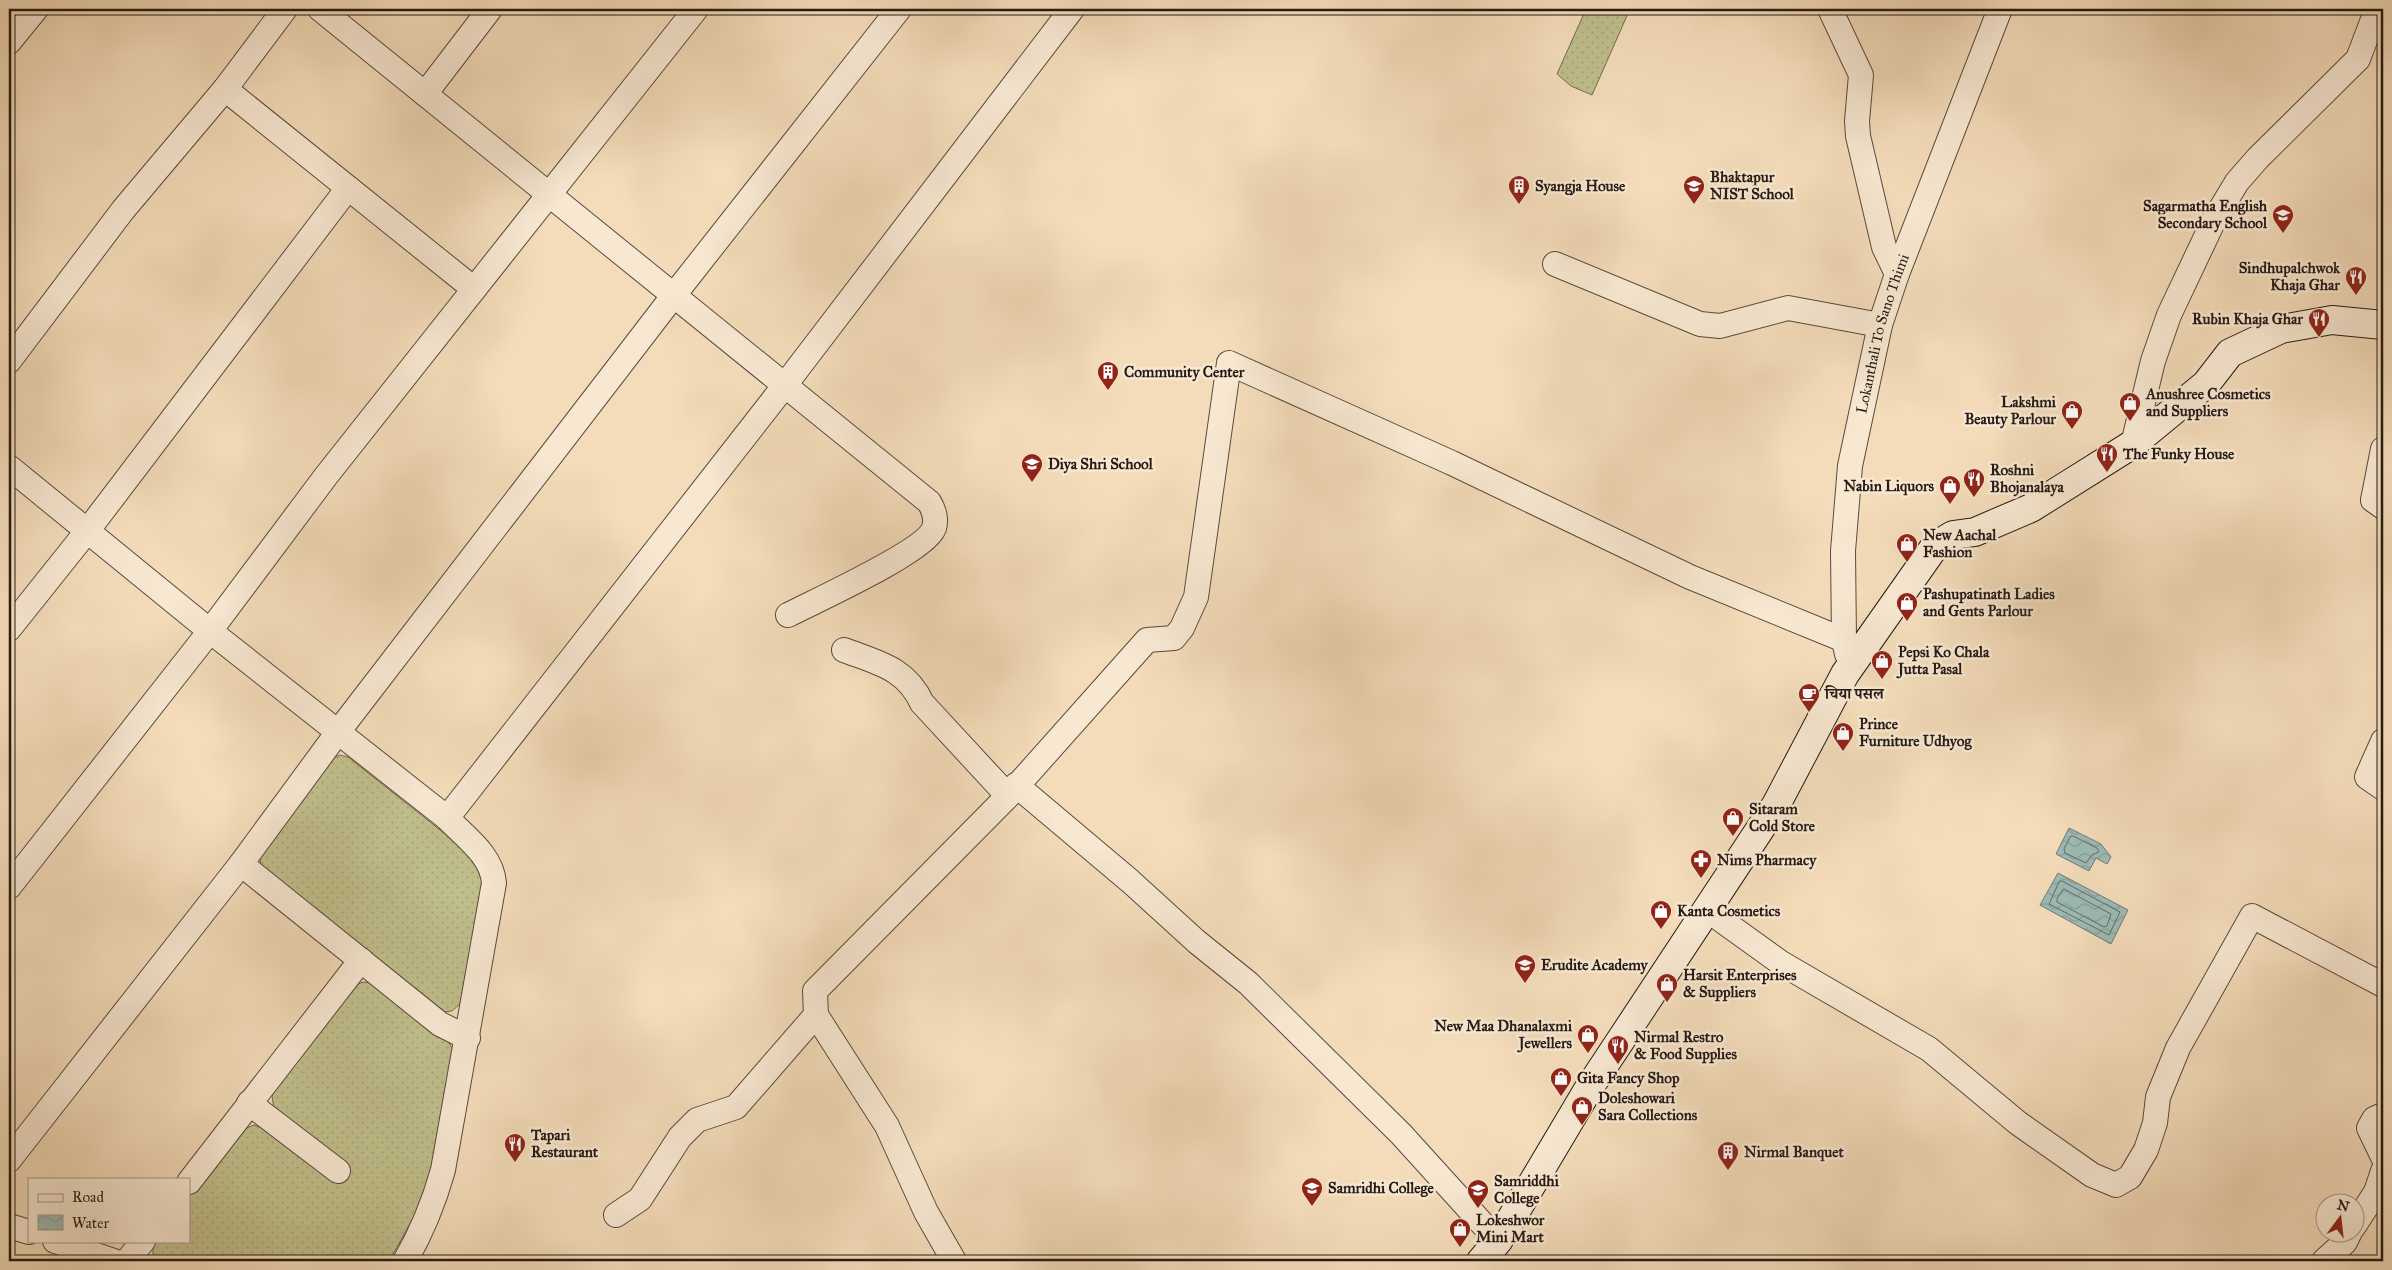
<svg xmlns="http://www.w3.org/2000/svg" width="2392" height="1270" viewBox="0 0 2392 1270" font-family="'IM FELL Great Primer','Noto Serif Devanagari',serif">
<defs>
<pattern id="grass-dots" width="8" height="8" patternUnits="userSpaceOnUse" patternTransform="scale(1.25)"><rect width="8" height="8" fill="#c0bf8c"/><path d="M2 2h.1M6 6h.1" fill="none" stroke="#a5a478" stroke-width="1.8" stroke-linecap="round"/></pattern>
<pattern id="water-waves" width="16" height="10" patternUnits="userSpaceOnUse" patternTransform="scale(1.25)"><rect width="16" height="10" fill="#9dbab6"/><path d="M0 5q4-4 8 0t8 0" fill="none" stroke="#879f9c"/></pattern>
</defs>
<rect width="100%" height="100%" fill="#f4dcba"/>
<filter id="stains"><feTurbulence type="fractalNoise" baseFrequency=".004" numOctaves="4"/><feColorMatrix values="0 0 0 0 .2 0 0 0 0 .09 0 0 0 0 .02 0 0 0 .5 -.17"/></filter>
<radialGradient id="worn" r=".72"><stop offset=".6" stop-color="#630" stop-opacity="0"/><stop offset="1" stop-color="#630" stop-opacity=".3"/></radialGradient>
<path fill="url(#grass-dots)" stroke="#726c50" d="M1586,9H1630L1592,95L1571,86L1557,74Z
M340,755L348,757L478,860L485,882L460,1004L452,1011L444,1012L261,868L260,857L333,758Z
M363,982L371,983L447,1040L454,1051L434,1165L419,1208L389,1261H158L153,1256V1241H189V1194L242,1130L254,1125L266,1129L274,1109L272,1096L275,1088L356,985Z"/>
<path fill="url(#water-waves)" stroke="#6d7a76" d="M2069,828L2101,844L2111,857L2107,864L2096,858L2089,871L2056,854Z
M2058,873L2128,910L2111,944L2040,905Z"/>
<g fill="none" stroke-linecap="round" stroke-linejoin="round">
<path stroke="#616a66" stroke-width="1" d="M2073,836L2097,848L2099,852L2092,855L2086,863L2065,853L2064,849L2070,837Z
M2062,881L2120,912L2109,935L2049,904L2059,882Z
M2064,889L2111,914L2107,926L2104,927L2057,902V899Z"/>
<g stroke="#594a3e" stroke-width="26">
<g id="minor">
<path d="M320,9L929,502C934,510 937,518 934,528C926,551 815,601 788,615"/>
<path d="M1830,9L1861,75L1857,121L1858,136L1884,247L1897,274"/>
<path d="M9,42L36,9"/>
<path d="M225,89L474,289"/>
<path d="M425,94L490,9"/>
<path d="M1555,264L1700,324L1720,326L1788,308L1880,325"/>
<path d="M9,361L123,210L225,89L285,9"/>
<path d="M2133,444L2153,361L2169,315L2214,220L2237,182L2258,158L2358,59L2372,22L2380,9"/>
<path d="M2383,449L2373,500L2383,507"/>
<path d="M9,467L210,631L447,818L785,385L1072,9"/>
<path d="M9,629L88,530L348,188"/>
<path d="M844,650C878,663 906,668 922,703L1008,796"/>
<path id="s1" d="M1847,654L1844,640L1843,551L1850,466L1880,325L1897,274L2000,9"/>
<path d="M2383,741L2367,777L2383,788"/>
<path d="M1016,785L1130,881L1197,942L1248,983L1401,1134L1498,1241"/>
<path d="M241,864L440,1024L468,1038"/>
<path d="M9,887L210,631L326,476L696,9"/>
<path d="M1706,909L1781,963L1929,1049L2018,1123L2092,1175L2116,1185L2130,1177L2146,1150L2155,1123L2158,1097L2178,1048L2252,916L2383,985"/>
<path d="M249,1103L338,1171"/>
<path d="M2383,1115L2374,1119L2369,1128L2383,1157"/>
<path d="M9,1160L241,864L338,732L674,295L899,9"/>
<path d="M189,1182L361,960"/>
<path d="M616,1215L640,1199L680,1137L697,1120L736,1107L816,1015"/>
<path d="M9,1226L29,1232"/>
<path d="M2354,1226L2376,1192L2383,1171"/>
<path d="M55,1241L114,1261"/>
<path d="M127,1261L143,1241"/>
<path d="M405,1261C422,1232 434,1202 443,1170L494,883C492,855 465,837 447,818"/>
<path d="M954,1261L926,1212L887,1126L816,1015L815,991L1008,796L1147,640L1174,638L1182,628L1196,597L1229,363L1452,463L1690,577L1844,640"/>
<path d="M2324,1261L2345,1242L2350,1232"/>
</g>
</g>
<g stroke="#251a15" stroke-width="30">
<path id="secondary" d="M1481,1261L1498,1241L1589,1088L1776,805L1845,674L1935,546L1953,535L1975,532L2031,508L2133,444L2206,384L2230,353L2281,329L2332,320L2383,325"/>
</g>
<use href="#minor" stroke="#f8e8d2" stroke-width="24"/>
<use href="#secondary" stroke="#f8e8d2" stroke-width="28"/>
</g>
<defs>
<g id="building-pin" transform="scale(1.125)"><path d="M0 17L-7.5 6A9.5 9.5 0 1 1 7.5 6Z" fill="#8f2418" stroke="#f8e8d2"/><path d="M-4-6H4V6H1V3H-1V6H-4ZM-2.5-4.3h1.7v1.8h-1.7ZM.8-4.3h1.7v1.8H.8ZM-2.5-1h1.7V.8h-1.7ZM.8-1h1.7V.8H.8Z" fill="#fff"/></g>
<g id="school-pin" transform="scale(1.125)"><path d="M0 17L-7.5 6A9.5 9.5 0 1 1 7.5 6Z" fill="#8f2418" stroke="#f8e8d2"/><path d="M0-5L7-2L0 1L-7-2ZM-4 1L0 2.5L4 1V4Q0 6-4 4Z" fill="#fff"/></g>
<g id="restaurant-pin" transform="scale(1.125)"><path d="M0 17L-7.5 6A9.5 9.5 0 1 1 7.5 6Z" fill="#8f2418" stroke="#f8e8d2"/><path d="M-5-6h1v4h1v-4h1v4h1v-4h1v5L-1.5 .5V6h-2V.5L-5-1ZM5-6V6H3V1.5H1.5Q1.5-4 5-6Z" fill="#fff"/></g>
<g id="shop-pin" transform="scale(1.125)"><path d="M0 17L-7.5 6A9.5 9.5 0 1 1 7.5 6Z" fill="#8f2418" stroke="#f8e8d2"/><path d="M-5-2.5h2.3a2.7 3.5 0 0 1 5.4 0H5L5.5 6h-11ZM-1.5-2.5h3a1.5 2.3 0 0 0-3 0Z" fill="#fff"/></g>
<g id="cafe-pin" transform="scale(1.125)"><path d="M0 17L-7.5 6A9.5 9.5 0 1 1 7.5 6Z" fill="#8f2418" stroke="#f8e8d2"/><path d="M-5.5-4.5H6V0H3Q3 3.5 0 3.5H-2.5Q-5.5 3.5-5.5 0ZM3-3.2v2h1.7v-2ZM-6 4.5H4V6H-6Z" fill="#fff"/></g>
<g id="pharmacy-pin" transform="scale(1.125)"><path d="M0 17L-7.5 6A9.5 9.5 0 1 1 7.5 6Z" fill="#8f2418" stroke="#f8e8d2"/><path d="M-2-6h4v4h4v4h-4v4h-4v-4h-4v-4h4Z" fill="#fff"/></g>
<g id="university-pin" transform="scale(1.125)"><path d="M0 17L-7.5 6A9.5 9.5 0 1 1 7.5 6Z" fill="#8f2418" stroke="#f8e8d2"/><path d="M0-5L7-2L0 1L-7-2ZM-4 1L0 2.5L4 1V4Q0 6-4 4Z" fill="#fff"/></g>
</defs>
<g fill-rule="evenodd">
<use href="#building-pin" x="1519" y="186"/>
<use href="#school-pin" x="1694" y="186"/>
<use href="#school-pin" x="2283" y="215"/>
<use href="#restaurant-pin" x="2356" y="277"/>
<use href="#restaurant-pin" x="2319" y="319"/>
<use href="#building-pin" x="1108" y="372"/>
<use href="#shop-pin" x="2130" y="403"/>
<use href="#shop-pin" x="2072" y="411"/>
<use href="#restaurant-pin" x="2107" y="454"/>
<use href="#school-pin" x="1032" y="464"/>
<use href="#restaurant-pin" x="1974" y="479"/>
<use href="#shop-pin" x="1950" y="486"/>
<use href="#shop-pin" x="1907" y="544"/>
<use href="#shop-pin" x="1907" y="603"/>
<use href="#shop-pin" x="1882" y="661"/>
<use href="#cafe-pin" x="1809" y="694"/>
<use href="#shop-pin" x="1843" y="733"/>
<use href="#shop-pin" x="1733" y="818"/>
<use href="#pharmacy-pin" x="1701" y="860"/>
<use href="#shop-pin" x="1661" y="911"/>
<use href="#school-pin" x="1525" y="965"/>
<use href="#shop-pin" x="1667" y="984"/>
<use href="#shop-pin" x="1588" y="1035"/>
<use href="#restaurant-pin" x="1618" y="1046"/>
<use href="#shop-pin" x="1561" y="1078"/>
<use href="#shop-pin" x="1582" y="1107"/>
<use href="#restaurant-pin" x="515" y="1144"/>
<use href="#building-pin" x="1728" y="1152"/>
<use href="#university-pin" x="1312" y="1188"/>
<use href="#university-pin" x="1478" y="1190"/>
<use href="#shop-pin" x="1460" y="1229"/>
</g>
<g text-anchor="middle" stroke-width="5" stroke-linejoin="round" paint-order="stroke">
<g font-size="15" font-weight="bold" fill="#251a15" stroke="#f8e8d2" text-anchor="start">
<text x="1710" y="182">Bhaktapur<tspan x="1710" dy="17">NIST School</tspan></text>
<text x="1535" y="191">Syangja House</text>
<text x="2267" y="211" text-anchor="end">Sagarmatha English<tspan x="2267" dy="17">Secondary School</tspan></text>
<text x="2340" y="273" text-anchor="end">Sindhupalchwok<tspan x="2340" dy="17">Khaja Ghar</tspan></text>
<text x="2303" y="324" text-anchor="end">Rubin Khaja Ghar</text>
<text x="1124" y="377">Community Center</text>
<text x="2146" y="399">Anushree Cosmetics<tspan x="2146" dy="17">and Suppliers</tspan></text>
<text x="2056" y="407" text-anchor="end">Lakshmi<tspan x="2056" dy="17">Beauty Parlour</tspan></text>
<text x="2123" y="459">The Funky House</text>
<text x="1048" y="469">Diya Shri School</text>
<text x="1990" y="475">Roshni<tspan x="1990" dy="17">Bhojanalaya</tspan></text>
<text x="1934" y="491" text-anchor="end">Nabin Liquors</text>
<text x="1923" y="540">New Aachal<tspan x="1923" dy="17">Fashion</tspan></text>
<text x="1923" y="599">Pashupatinath Ladies<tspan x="1923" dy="17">and Gents Parlour</tspan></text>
<text x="1898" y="657">Pepsi Ko Chala<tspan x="1898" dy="17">Jutta Pasal</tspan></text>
<text x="1825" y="699">चिया पसल</text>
<text x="1859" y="729">Prince<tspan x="1859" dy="17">Furniture Udhyog</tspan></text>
<text x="1749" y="814">Sitaram<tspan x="1749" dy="17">Cold Store</tspan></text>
<text x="1717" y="865">Nims Pharmacy</text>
<text x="1677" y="916">Kanta Cosmetics</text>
<text x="1541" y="970">Erudite Academy</text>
<text x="1683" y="980">Harsit Enterprises<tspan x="1683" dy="17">&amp; Suppliers</tspan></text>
<text x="1572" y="1031" text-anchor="end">New Maa Dhanalaxmi<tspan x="1572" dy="17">Jewellers</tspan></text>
<text x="1634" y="1042">Nirmal Restro<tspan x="1634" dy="17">&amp; Food Supplies</tspan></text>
<text x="1577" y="1083">Gita Fancy Shop</text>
<text x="1598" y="1103">Doleshowari<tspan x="1598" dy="17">Sara Collections</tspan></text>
<text x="531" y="1140">Tapari<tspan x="531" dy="17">Restaurant</tspan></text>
<text x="1744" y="1157">Nirmal Banquet</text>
<text x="1494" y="1186">Samriddhi<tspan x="1494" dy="17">College</tspan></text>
<text x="1328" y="1193">Samridhi College</text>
<text x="1476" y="1225">Lokeshwor<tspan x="1476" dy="17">Mini Mart</tspan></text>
</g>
<g font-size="15" fill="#251a15" stroke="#f8e8d2">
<text dy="5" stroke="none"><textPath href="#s1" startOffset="325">Lokanthali To Sano Thimi</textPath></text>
</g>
</g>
<rect width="2392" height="1270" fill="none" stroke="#f4dcba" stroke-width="30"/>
<rect x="10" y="10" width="2372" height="1250" fill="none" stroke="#251a15" stroke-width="2.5"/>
<rect x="15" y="15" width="2362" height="1240" fill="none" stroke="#251a15"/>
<rect x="28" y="1178" width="162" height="65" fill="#f8e8d2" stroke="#a49686"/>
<rect x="38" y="1194" width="25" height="8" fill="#f8e8d2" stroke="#a49686"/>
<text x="72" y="1202" font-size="15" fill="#251a15">Road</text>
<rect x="38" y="1215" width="25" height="15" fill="url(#water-waves)" stroke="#a49686"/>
<text x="72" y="1228" font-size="15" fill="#251a15">Water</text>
<g transform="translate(2340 1218) rotate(15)"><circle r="24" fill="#f8e8d2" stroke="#a49686"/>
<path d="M0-4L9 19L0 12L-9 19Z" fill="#8f2418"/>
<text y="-8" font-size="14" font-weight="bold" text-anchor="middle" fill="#251a15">N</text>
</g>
<rect width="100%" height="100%" filter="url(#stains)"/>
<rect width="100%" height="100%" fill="url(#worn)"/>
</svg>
